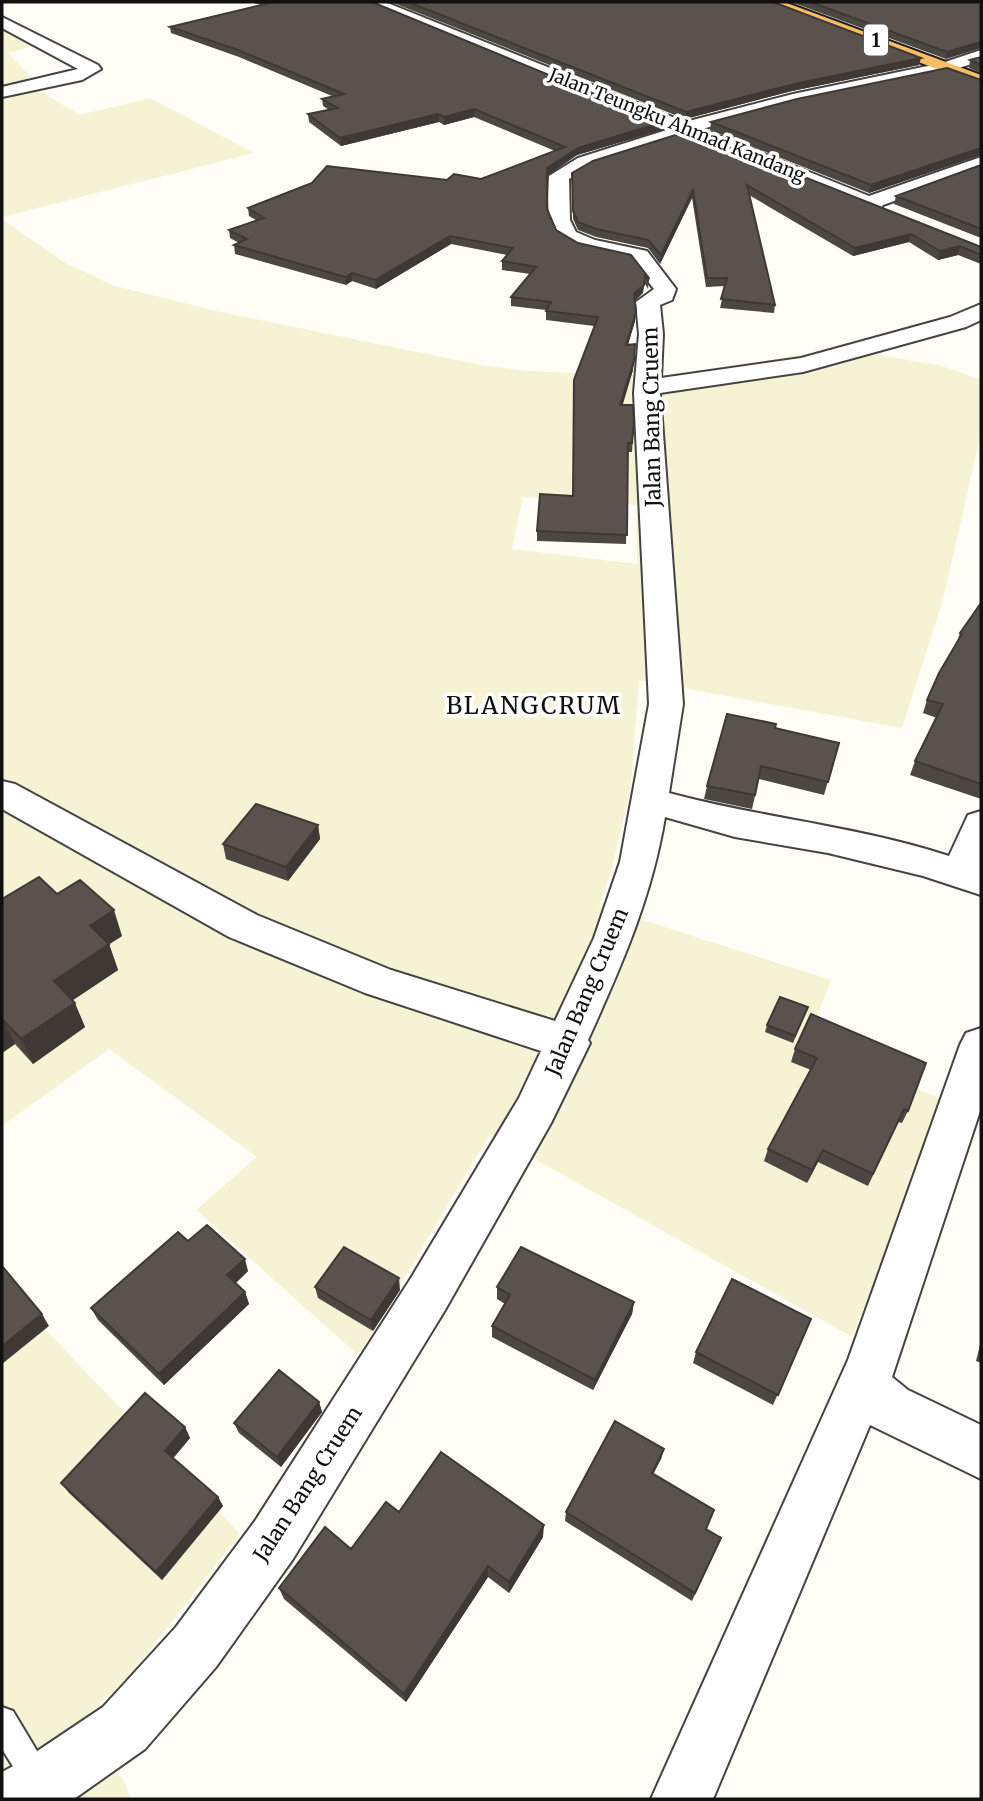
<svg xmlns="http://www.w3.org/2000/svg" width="983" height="1801" viewBox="0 0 983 1801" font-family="Merriweather,serif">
<rect width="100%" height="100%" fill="#fffdf5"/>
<path fill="#f6f3d4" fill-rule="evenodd" d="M2,28L34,46L8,53L27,73L30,85L80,115L150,98L254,153L2,217Z
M2,219L65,263L115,286L216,311L481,365L529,371L674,377L803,354L878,355L939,365L981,380V433L943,600L902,728L639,680L631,786L612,868L599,906L831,980L807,1042L946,1101L852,1337L490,1134L358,1355L196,1210L257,1157L109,1049L2,1126ZM523,497L636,505L637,564L512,549Z
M2,1284L240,1534L132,1673L68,1733L123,1779L131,1799H2Z"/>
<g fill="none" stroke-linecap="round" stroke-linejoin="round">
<g stroke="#444" stroke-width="4">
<path id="service" d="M2,1707L13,1711L55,1781L51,1792L40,1796L29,1792L2,1749Z"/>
</g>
<g stroke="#444" stroke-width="4">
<path id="minor" d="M364,2H385L685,122L793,94L942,63L981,50V61L946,72L795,104L702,129L869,196L981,157V170L883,205L880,209H866L687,136L592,166L569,179L570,220L576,232L595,240L647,251L676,289L672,300L660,305L663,334L661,378L801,358L950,317L981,304V320L966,327L803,372L660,393L683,704L669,793C761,818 858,826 949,856L968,815L981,811V895L923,876L828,853L735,837L665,817C652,897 621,967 588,1040L590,1043L551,1123L445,1310L293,1559L216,1667L145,1749L74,1799H2V1772L21,1762L103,1707L176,1627L255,1521L411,1278L519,1098L541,1051L365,993L229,937L2,809V781L15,784L257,915L391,970L555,1021L594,938L620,862L649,704L634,393L639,334L636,302L654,289L632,261C620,256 607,255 594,253C545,243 547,220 549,176L578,158L670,129Z
M2,17L98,65L101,69L82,80L2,97V87L78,69L2,28Z
M981,1028V1108L892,1377L908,1390L981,1425V1479L870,1425L713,1799H651L848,1360L960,1045L966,1033Z"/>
</g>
<g stroke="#222" stroke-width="4">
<path id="trunk" d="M762,2H784L981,75V86Z"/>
</g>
<use href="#service" fill="#fff" fill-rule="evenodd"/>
<use href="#minor" fill="#fff" fill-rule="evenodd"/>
<use href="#trunk" fill="#f7bc64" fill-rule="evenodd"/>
</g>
<path fill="#4d4742" d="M249,2H372L663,122L662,130L577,155L547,176V209L556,230L578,243L631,255L649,278L648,289L644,282L643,293L635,301V321L628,345L633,370L622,405L634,422L632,452H628L626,544L537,541V531L573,496L594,326L546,320V310L511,306V297L530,274L502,270V261L507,255L451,244L376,289L352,281L346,285L235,254L234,245L239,243L230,238L229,230L256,220L249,216L248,208L447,180L481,179L555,151L474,117L444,125L439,122L341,146L309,122L308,114L329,110L323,106L322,99L332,96L239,57L171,33L170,27L262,5Z
M391,2H773L919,65L792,91L685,119Z
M791,2H981L946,59Z
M981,57V73L969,68L970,60Z
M981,80V155L869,193L710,130L711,122Z
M688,131L981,247V264L958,255L938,260L909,242L853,256L749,195L775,305L774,313L720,308L725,286L706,287L692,198L660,264L648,248L596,237L578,230L573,219L572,173Z
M981,165V238L894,204L896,196Z
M981,603V799L910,775L915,761L937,718L923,713L927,700L956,645L960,633Z
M775,729L839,743L824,795L759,779L752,809L704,799L707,786Z
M318,825L320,839L288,881L226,859L223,844Z
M57,894L122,936L109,944L118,970L73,1000L85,1027L33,1064L15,1044L2,1053V899Z
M808,1007L793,1043L765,1032L767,1025Z
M811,1014L908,1111L902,1123L898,1122L868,1186L818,1162L807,1183L764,1161L768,1149L811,1070L791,1062L795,1049Z
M188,1241L248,1271L236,1283L245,1292L249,1304L164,1385L98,1320L91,1308Z
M315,1287L400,1290L373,1331L318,1298Z
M497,1287L634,1302L632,1314L593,1390L492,1337V1326L505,1304L497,1299Z
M811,1319L773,1405L693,1363L696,1352Z
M981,1341V1363L976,1361Z
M319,1402L322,1412L281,1467L239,1433L234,1423Z
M185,1427L190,1438L173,1458L218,1497L223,1506L162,1580L69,1493L61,1483Z
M664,1449L661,1459L653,1474L706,1529L721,1538L692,1601L565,1521L566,1512Z
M399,1512L543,1537L509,1593L488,1577L406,1702L284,1599L279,1588L351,1549Z"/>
<path fill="#3f3936" d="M981,42V48L946,59L947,52Z
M921,58L919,65L792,91L685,119L686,112L794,84Z
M474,109V117L444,125V117Z
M438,114L439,122L341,146L340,138Z
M663,122L662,130L577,155L546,176L547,168L578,148Z
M981,148V155L869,193L871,185Z
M693,190L692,198L660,264L661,255Z
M911,234L909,242L853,256L855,248Z
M450,236L451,244L376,289L375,280Z
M960,246L958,255L938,260L940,251Z
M352,273V281L346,285L345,277Z
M644,285L643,293L633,302L634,294Z
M636,312L635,321L625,354L626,345Z
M634,361L633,370L620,414V405Z
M318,825L320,839L288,881L286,867Z
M114,910L122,936L99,951L90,926Z
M109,944L118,970L64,1006L54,981Z
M75,1003L85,1027L33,1064L21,1039Z
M3,1020L15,1044L2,1053V1021Z
M823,1150L818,1162L807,1183L812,1170Z
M245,1259L248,1271L231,1287L227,1275Z
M399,1278L400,1290L373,1331L371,1320Z
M245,1292L249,1304L164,1385L159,1374Z
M634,1302L632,1314L593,1390L595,1380Z
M42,1314L49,1326L2,1364V1346Z
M319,1402L322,1412L281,1467L277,1457Z
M185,1427L190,1438L171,1461L165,1451Z
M664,1449L661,1459L649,1482L652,1473Z
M218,1497L223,1506L162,1580L156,1572Z
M544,1525L543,1537L509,1593V1582Z
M488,1566V1577L406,1702L404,1694Z"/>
<path fill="#5a524d" stroke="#3f3936" stroke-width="2" d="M274,2H372L663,122L578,148L547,168V209L556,230L578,243L631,255L649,278L648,280L645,274L644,285L634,294L636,312L626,345L635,344L634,361L620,405H633L634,422L632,443H628L627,535L537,531L540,494L573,496L574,380L598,317L546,311L551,302L511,297L536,267L502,261L513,248L450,236L375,280L352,273L345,277L234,245L247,239L229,230L264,218L248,208L312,183L327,166L447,180L454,174L481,179L565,147L474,109L444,117L438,114L340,138L308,114L338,108L322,99L344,94L238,50L170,27Z
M408,2H773L921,58L794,84L686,112Z
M810,2H981V42L947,52Z
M981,57V65L970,60Z
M947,68L981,80V148L871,185L711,122L797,99Z
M688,131L981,247V255L960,246L940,251L911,234L855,248L747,185L775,305L721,299L727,278H707L693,190L661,255L648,240L596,229L578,222L573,211L572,173L593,161Z
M981,165V229L896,196Z
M981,603V784L915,761L943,704L927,700L939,673L962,634L960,633Z
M727,714L776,724L775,728L839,743L828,782L761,766L755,795L707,786Z
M256,804L318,825L286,867L223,844Z
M39,877L57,894L80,880L114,910L90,926L109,944L54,981L75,1003L21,1039L3,1020L2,1021V899Z
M780,997L808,1007L795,1036L767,1025Z
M811,1014L926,1063L908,1111L904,1109L873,1174L823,1150L812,1170L768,1149L817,1058L795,1049Z
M207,1225L245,1259L227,1275L245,1292L159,1374L91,1308L178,1232L188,1241Z
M344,1247L399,1278L371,1320L315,1287Z
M521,1247L634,1302L595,1380L492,1326L510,1295L497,1287Z
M2,1266L42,1314L2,1346Z
M732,1279L811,1319L778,1395L696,1352Z
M279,1370L319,1402L277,1457L234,1423Z
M145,1393L185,1427L165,1451L218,1497L156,1572L61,1483Z
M615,1421L664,1449L652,1473L714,1510L706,1529L721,1538L695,1593L566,1512Z
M441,1452L544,1525L509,1582L488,1566L404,1694L279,1588L325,1527L351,1549L386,1502L399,1512Z"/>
<g text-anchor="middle" stroke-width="7" stroke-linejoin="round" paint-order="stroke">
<g font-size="18" fill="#111" stroke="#fff">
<text transform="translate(677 125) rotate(22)" y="6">Jalan Teungku Ahmad Kandang</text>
</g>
<rect fill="#fff" stroke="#585858" stroke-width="2" x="864" y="24.5" width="24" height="31" rx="5"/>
<g font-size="19" font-weight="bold" fill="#111">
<text x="876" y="47">1</text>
</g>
<g font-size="21" fill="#111" stroke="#fff">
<text transform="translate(652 417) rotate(-91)" y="7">Jalan Bang Cruem</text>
<text transform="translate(587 992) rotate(-67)" y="7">Jalan Bang Cruem</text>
<text transform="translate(308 1484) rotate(-57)" y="7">Jalan Bang Cruem</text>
</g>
<g font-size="24" letter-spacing="2" fill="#111" stroke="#fff">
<text x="534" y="714">BLANGCRUM</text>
</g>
</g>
<rect width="983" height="1801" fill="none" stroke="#111111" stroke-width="7"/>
</svg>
